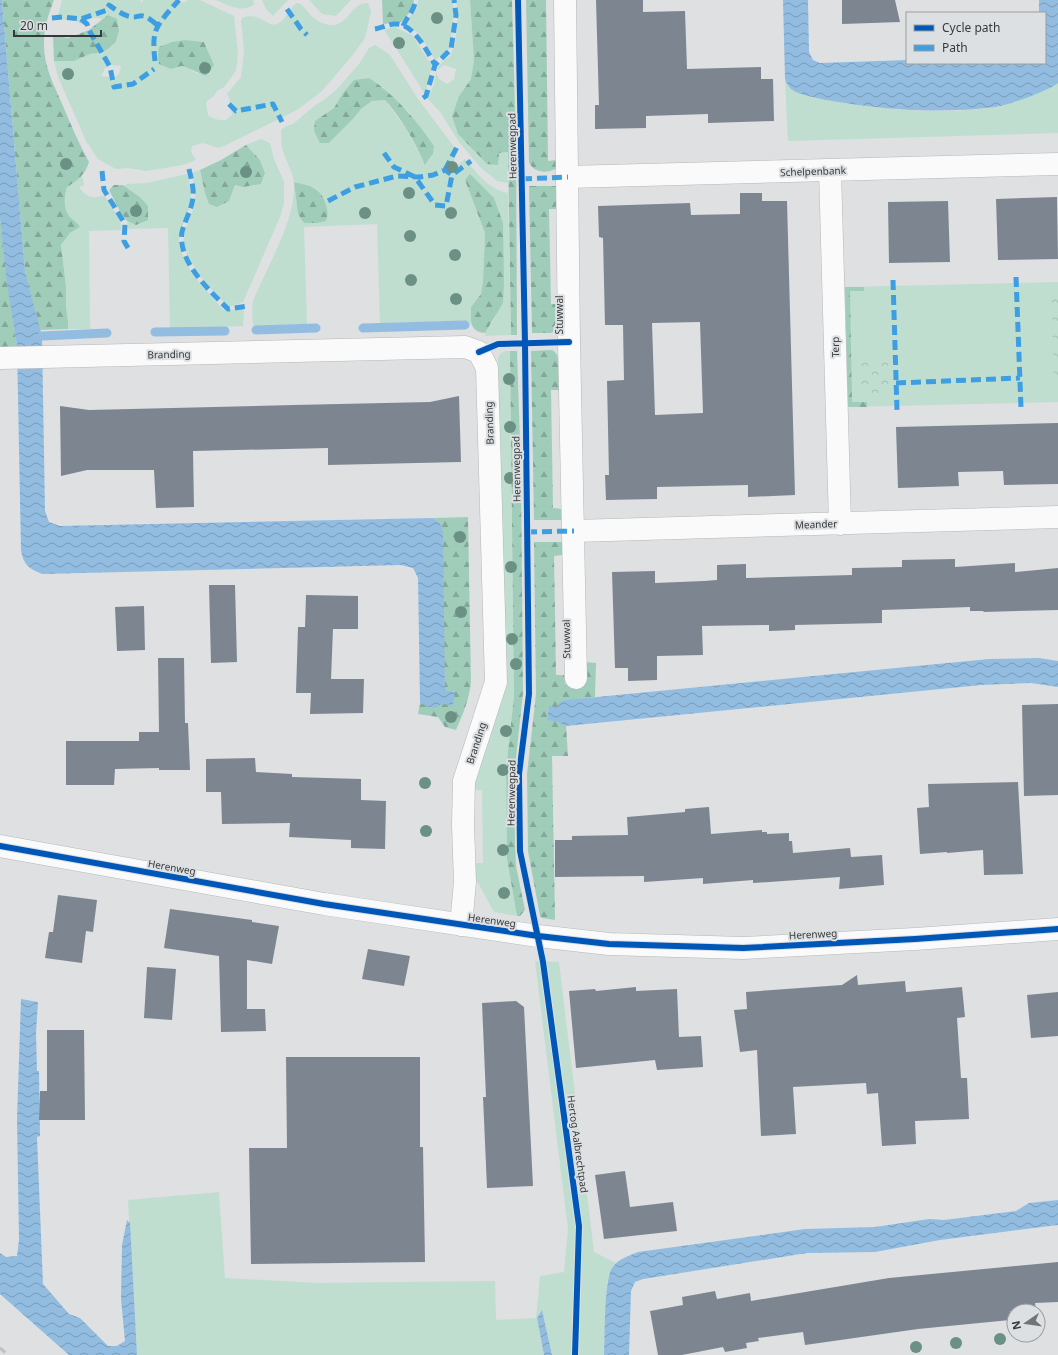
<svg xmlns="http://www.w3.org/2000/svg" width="1058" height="1355" viewBox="0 0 1058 1355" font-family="'Noto Sans',sans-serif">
<defs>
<pattern id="forest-firs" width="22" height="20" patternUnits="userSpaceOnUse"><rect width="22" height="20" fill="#a0cdba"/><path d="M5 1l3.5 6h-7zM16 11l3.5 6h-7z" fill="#83a798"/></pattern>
<pattern id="park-crowns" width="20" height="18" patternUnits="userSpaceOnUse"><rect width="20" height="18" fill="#bfded0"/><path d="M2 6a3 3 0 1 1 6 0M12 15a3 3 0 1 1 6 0" fill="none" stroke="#a5bfb3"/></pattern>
<pattern id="water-waves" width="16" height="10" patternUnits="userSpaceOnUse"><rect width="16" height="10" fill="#92bde1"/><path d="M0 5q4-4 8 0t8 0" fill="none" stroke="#789bb7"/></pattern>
</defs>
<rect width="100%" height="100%" fill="#dee0e2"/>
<path fill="#bfded0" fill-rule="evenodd" d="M62,0H140L142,3L143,0H176L182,3L188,0H200L234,16L238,53L236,71L224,87L217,91L214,96L207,101L206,104L208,115C214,120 219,120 226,120L232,115L229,97L227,94L241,77L244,51L241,21L242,18C260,11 267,28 277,24C286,20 289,9 296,3C303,3 304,8 308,12C313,19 323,25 332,25C347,26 353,1 368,3L371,12L365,38L352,56L322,91L297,110L224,146L218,148L203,143L192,146L191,152L196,160L183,165L146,171L128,168L116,169L98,159L86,141L58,77L54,61H74L90,54H94L108,15L102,19C95,16 86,19 81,24L74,20L57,19ZM185,40L204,42L210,55L198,74L186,67L181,66ZM111,65L121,66L119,74L114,78L101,76L105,68Z
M216,0H253L254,5C241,13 228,5 216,0Z
M262,0H288L273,16L266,9Z
M309,0H351L336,16L322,14Z
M418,0H451L454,9L450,48L435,60L420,35L406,23C410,13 418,15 418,0Z
M456,0H470L474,60L471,79L459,96L499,153L508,152V183L497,181L480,167L459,142L440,112L427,98L434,85L436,72L439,79L447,84L454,79L456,69L444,65L436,71L443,61L450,56L455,44L458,13Z
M394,27L412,35L432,66L425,94C411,73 399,51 384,30Z
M375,45L390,55L418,99L458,152L450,167L452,170L465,159C478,174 488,189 508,193L511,335L485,336V333L495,318L503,223L465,180L485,233L483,281L481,294L471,307L472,326L468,321L380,323L377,224L304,227L307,324L253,326L252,310L253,301C267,266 296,221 294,183C293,172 286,162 283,151C281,144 281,137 281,130L286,126L293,124L314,106L325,99L336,90L359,64L369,48ZM383,87L408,111L434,146L433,153L425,165L407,130L385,100L372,101L361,109L353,119L329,143L315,121L334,108L343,93ZM294,182L315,188L320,192L298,214Z
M785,79L788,85L858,105L917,111H957L998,107L1035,95L1058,83V133L788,141Z
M261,139L270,143L274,159L284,182V203L280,217L243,302L229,307C214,292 200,279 190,259C188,255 184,250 184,245C182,232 190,219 194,207C197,194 194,186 192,173L200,170L205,193L229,201L235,185L261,184L265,173L260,160L246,145Z
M187,174C191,188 193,198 188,213C185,223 178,232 179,244C179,248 182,252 183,256C191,277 210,293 223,310L244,309L243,326L170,329L168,228L128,229L127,221L136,225L140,197L125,186L127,184L147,183Z
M82,176L84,185L79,187C87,198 92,199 105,195C109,208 123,216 121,230L89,231L90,326L91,329H68V321L66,307V286L61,245L70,233L80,227C77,223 74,222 71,218C63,210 64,197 67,187Z
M1058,282V402L848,407L845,287Z
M505,351H510L514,696L506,770L507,859L517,916L494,912L476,879L475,863H483L482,790H474L477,771L504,675L498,358L500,354Z
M535,961L559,962L594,1252L616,1263L611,1269L607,1281L604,1355H552L542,1311L537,1319L544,1355H137L128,1200L219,1192L225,1278L317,1283L495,1281L496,1320L536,1318L540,1276L564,1272L568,1229Z"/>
<path fill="url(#forest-firs)" d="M2,0H54C49,13 44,27 44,42C43,65 54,85 63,106C71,125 79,144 89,162C85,175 78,180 67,187C64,197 63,210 71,218C74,221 78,223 80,227L70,233L61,245L66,286V307L68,321V329L40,330L25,271Z
M382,0H414L412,10L401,22L383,24Z
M470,0H512L516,145L517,335H511L508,152L499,153L498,165L487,164L458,134L452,116L459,96L471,79L474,60Z
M526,0H546L548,161L557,160V168C548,174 533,173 529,162Z
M108,15L117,19L119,31L116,41L109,48L103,52L90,54L74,61H54L53,35L68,38L89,30Z
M185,40L204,42L214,65L206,76C200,74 186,66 181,66C178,67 174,68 171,69L159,64L158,55L159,47L172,42Z
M369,78C396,95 416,120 434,146L433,153L425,165C415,142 402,119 385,100L372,101L361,109L353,119L329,143H320L314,131L315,121L334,108L343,93L354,80Z
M246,145L260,160L265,173L261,184L243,187L235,185L229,201L217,207L209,204L205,193L200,170L221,160Z
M470,174L494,198L503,223L504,282L503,303L485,333C469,331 471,321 471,307L481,294L483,281L485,233L465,180Z
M294,182C310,186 321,187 326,205C328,211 328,215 326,221L317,223H304L298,214Z
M114,185H123L140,197L148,206V220L136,225L127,221L121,213L109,190Z
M529,186H557L558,209H549L551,304H560V326L558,330L551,333H532Z
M0,218L17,346L0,347Z
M845,287H864V291H850L852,402H867V407H848Z
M552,350C563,355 559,379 560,390H551L553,508L562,509V520H534L531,351Z
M510,351H517L521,474L523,693L514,776L515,844L516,866L525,910L520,916H517L507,859L506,770L514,696Z
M468,517L471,682C469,700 463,714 456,730L445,727L438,717L418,714L420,702L425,706L455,692L445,690L439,522L433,518Z
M534,542H562V555L554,556L556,675H564L565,684L585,682L586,662L596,663L595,697L563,701L557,707H549L547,719L559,722L566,725L568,756H552L555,920L542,918L540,916L528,851L527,774L536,694Z"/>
<path fill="url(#park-crowns)" d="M1052,296H1058V388H1054Z
M890,361L891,392L861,394L859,362Z"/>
<path fill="url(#water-waves)" d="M0,0H2L25,271L42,336L45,511L49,522L60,526L433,518L439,522L443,531L445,690L455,692L453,705L442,704L435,708L425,706L420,702L418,578L413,568L401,565L42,574C29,569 23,564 21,550L17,346L7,283L0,218Z
M783,0H808L809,52L813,60L820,63L907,60V63H1045V13H1039V0H1058V83C1048,91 1009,105 996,107C941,114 886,110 832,101C822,99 798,95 791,89C788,86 786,82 785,79Z
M1039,658L1058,661V687L1031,683L981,685L566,726L558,722L547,720L549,706L557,707L560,702L566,700L989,659Z
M21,999L38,1002L36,1033L37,1071H39L40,1136L37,1137L43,1284L69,1314L80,1318L108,1346H117L125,1341L121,1299L122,1245L127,1220L130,1223L137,1355H69L0,1294V1253L6,1257L17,1256L19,1240L17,1119Z
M1058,1200V1225L940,1240L875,1252L807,1253L643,1279L635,1282L631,1291L629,1355H604C605,1337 604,1280 612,1268C618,1259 628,1256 638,1252L805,1229L875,1227L929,1219L944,1220L1016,1211L1029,1203Z
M542,1310L552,1355H544L537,1318Z"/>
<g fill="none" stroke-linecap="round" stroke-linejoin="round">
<path stroke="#92bde1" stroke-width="9" d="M363,328L465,325
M256,330L316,328
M155,332L225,331
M42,336L107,333"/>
</g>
<path fill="#7d8690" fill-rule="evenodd" d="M596,0H643V12L685,11L687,69L761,67V79H773L774,121L708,123V114L646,116V128L595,129V105H599Z
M842,0H895L900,22L842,24Z
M740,193H762V201H787L795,495L748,497V485L657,487V499L606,500L605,475H609L607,381L624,380L623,325H605L603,238L599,237L598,206L690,203L691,215L740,214ZM700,322L703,413L655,415L652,323Z
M1057,197L1058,259L998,260L996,199Z
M948,201L950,262L889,263L888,202Z
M459,396L461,462L328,465V448L193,451L194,507L156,508L154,470H87L61,476L60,406L89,410L294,405L430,402Z
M1058,423V484L1004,485L1003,471L958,472L959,486L898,488L896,427Z
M955,559V567L1015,563V572L1058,568V610L983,612L984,611H970V607L882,610V623L795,625V630L769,631V625L702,626L703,655L657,656V680L628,681V668H615L612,572L655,571V583L704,581L717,580V565L746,564V578L852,575V568L902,567V560Z
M209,585H235L237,662L211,663Z
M306,595L358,596V629H333L331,679H364L363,713L310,714L311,693H296L298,627H305Z
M144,606L145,650L117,651L115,607Z
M158,658H184L185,723H188L190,770H159V768L115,769L114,785H66V741H139V732H159Z
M1058,704V795L1024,796L1022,705Z
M255,758L256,772L292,774V777L361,779V800L386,801L385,849L351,848V840L289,837L290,823L222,824L221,792H206V759Z
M1018,782L1023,874L984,875L983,850L947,853V852L920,854L917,808L929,807L928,784Z
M709,807L711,834L762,830V832H767V834L789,833V841H792L793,853L850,848L851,857L882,855L884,885L839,889L840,877L753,883V880L703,884V878L644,882V876L555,877V840H572V836L628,835L627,817L685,812V809Z
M58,895L97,900L93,932L86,931L82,963L45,958L49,932H53Z
M170,909L252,920V922L279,926L272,964L247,960V1009H265L266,1031L221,1032L219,956L164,948Z
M368,949L410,956L404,986L362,979Z
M147,967L176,969L172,1020L144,1018Z
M857,975L858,985L905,981L906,992L962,987L965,1017L957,1018L961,1078H967L969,1119L915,1121L916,1144L882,1146L878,1093L867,1094L866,1083L793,1087L796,1134L761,1136L757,1050L740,1052L734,1010L747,1009L746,992L842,985Z
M636,987V991L677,989L679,1037L701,1036L703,1067L657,1070L655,1060L576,1068L569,991L595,989L596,991Z
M1058,992V1036L1031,1038L1027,995Z
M516,1001L524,1007L533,1186L487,1188L483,1097H486L482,1003Z
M47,1030H84L85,1120H39L40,1091H47Z
M286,1057H420V1147H423L425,1262L251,1264L249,1148H287Z
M625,1171L630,1207L673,1202L677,1231L604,1239L595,1175Z
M1058,1262V1302L1035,1303L1036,1311H1010V1320L918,1329L805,1345L803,1332L758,1338L759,1341L746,1343L747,1348L725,1352L723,1347L682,1355H658L650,1311L683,1305L682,1297L715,1291L717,1299L750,1293L751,1301L889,1278Z"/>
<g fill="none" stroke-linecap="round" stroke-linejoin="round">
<g stroke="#b5b7b8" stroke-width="23">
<path id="minor" d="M565,0L569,342L576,678
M830,170L840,524
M568,177L1058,164
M0,358L465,347L479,352L487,368L496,682L464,781L463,825L465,882L461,925
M574,531L1058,517
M0,846L324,904L538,936L609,944L743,948L915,939L1058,929"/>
</g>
<use href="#minor" stroke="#fafafb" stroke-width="22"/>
<path stroke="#bfc0c0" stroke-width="3" stroke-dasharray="7 7" stroke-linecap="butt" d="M0,1348L8,1355"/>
<path stroke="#3e9ee2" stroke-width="5" stroke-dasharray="10 5" stroke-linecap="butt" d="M287,9L301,29L307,35
M52,18L62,17L81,19L107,10L109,5C116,10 125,17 134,17C137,17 140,15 143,16C149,17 154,23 159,26
M81,19L87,24L89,30L110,67L114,87L133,84L154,69
M403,26C408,15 413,13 416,0
M375,29C381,28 387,25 394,24C413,22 427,51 435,65
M155,61C154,52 153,42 155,33C158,22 172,8 179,0
M423,98L426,96L435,65L451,49L456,15L454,0
M229,104L236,111L273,104L282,122
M384,153L394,167L415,177L435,205L446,206L452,175
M189,169C191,178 194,188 193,197C192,209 185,220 182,232C177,261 210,291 228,309L248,306
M445,170L458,145
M102,171L104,190L125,224L124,241L128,248
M522,179L568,177
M328,201L355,187L397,176L419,177L433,175L445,170L452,175L471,161
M1016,277L1021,408
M893,280L897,411
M896,383L1020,378
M527,532L574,531"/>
<g stroke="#dde0e3" stroke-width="8">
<path id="cycleway" d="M518,0L525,343L529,694L519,774L520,851L543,962L579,1226L575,1355
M479,352L498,344L569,342
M0,846L324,904L538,936L609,944L743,948L915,939L1058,929"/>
</g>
<use href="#cycleway" stroke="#0057b8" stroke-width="6"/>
</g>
<g fill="#6b9084">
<circle cx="437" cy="18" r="6"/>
<circle cx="399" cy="43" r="6"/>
<circle cx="205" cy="68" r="6"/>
<circle cx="68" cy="74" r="6"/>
<circle cx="66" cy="164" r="6"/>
<circle cx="452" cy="167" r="6"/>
<circle cx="246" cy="172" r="6"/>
<circle cx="409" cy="193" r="6"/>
<circle cx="136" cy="211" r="6"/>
<circle cx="365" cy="213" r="6"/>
<circle cx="451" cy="213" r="6"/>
<circle cx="410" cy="236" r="6"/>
<circle cx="455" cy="255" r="6"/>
<circle cx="411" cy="280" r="6"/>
<circle cx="456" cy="299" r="6"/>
<circle cx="509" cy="379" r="6"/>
<circle cx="510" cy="427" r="6"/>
<circle cx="510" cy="478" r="6"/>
<circle cx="460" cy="537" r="6"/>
<circle cx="511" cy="567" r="6"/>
<circle cx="461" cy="612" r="6"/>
<circle cx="512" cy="639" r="6"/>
<circle cx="516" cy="664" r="6"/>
<circle cx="451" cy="717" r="6"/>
<circle cx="506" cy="731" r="6"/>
<circle cx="503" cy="770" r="6"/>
<circle cx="425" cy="783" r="6"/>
<circle cx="426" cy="831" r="6"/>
<circle cx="503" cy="850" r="6"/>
<circle cx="504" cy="893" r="6"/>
<circle cx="1000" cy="1339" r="6"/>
<circle cx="956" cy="1343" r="6"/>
<circle cx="916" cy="1347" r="6"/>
</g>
<g text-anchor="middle" stroke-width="4" stroke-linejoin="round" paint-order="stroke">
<g font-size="10" fill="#37383a" stroke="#dde0e3">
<text transform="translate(512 146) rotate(-91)" y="4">Herenwegpad</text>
<text transform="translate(813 171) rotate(-2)" y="4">Schelpenbank</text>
<text transform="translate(559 315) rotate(-90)" y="4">Stuwwal</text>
<text transform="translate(835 347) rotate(-91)" y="4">Terp</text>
<text transform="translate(169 354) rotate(-1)" y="4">Branding</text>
<text transform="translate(489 423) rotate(-92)" y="4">Branding</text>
<text transform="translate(516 469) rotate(-91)" y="4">Herenwegpad</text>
<text transform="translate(816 524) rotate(-2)" y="4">Meander</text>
<text transform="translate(566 639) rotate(-91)" y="4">Stuwwal</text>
<text transform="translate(476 743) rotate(-72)" y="4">Branding</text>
<text transform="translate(511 793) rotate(-89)" y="4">Herenwegpad</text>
<text transform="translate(172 867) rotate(10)" y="4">Herenweg</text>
<text transform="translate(492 920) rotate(8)" y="4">Herenweg</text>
<text transform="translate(813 934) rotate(-3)" y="4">Herenweg</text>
<text transform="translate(578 1144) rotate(82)" y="4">Hertog Aalbrechtpad</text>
</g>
</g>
<rect x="906" y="12" width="140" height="52" fill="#dde0e3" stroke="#9b9d9f"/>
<rect x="914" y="25" width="20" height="6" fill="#0057b8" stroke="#9b9d9f"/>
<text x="942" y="32" font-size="12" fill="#37383a">Cycle path</text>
<rect x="914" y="45" width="20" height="6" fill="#3e9ee2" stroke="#9b9d9f"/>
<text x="942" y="52" font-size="12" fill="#37383a">Path</text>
<g transform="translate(1026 1323) rotate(257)"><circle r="19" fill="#dde0e3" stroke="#9b9d9f"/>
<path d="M0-3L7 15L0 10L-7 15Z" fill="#717375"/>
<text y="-6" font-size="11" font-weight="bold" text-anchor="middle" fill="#37383a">N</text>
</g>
<path d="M14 30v6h87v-6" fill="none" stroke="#37383a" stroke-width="2"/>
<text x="20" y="30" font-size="12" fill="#37383a" stroke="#dde0e3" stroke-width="3" paint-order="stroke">20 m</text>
</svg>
